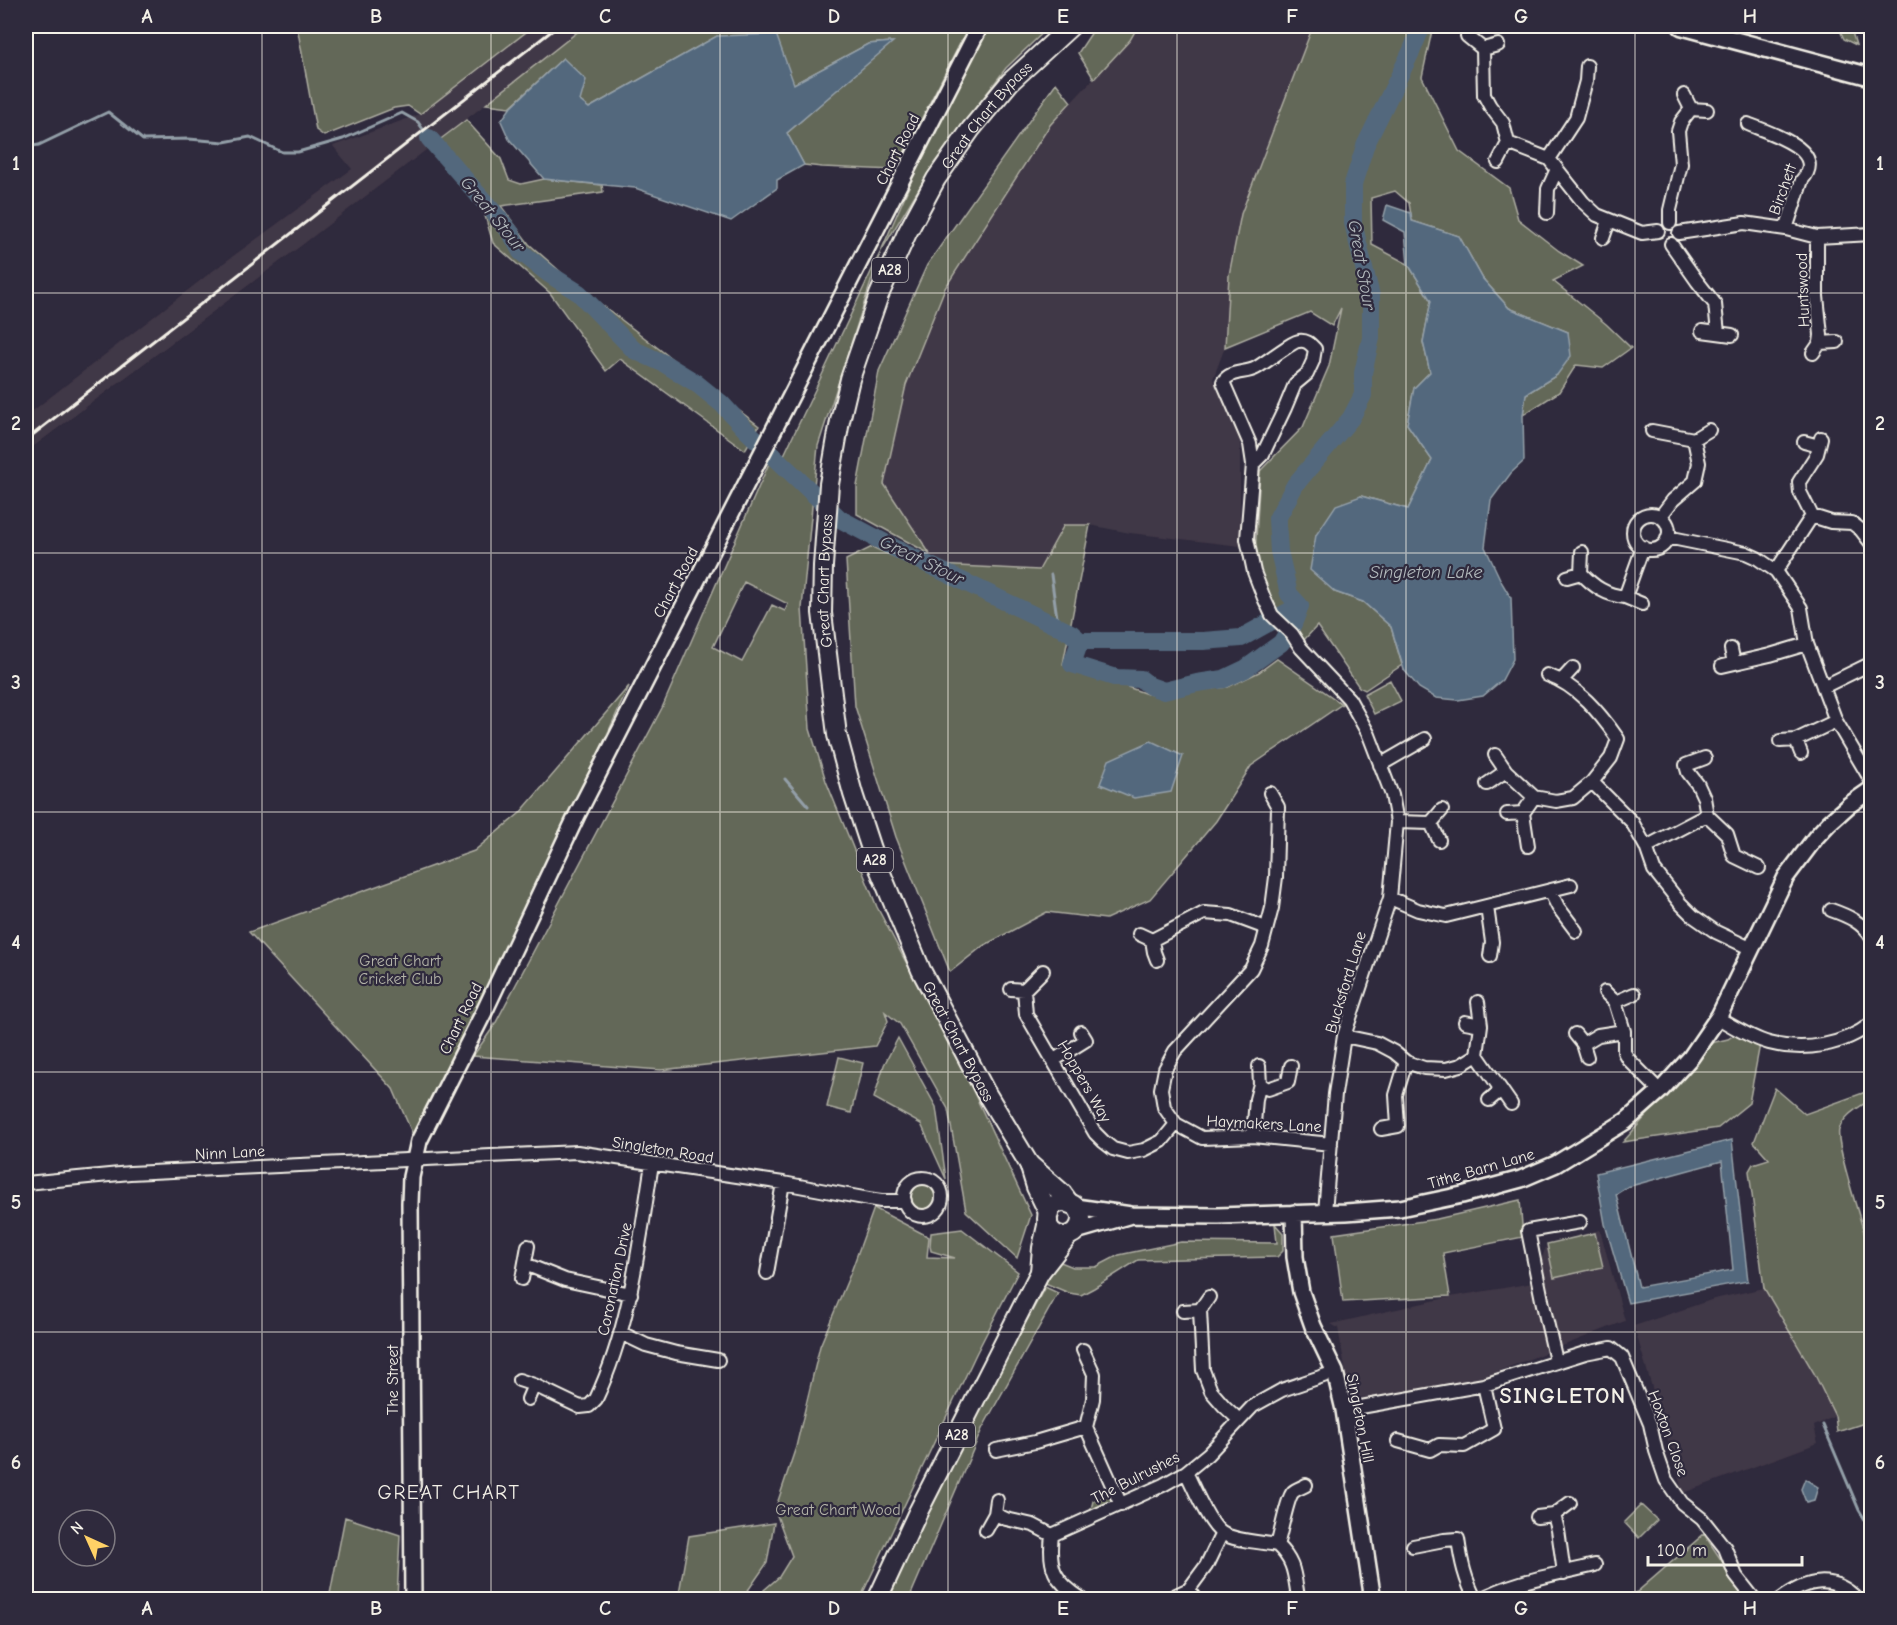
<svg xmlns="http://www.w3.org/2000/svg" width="1897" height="1625" viewBox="0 0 1897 1625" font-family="'Comic Neue',sans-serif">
<rect width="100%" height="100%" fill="#2f2a3d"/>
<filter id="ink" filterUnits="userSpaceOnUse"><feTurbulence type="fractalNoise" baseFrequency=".0167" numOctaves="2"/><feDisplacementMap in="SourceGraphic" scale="12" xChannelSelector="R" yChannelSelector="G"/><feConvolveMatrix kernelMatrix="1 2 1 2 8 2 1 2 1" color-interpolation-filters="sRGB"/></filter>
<g filter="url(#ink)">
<path fill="#413746" d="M534,26H585L486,104L302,245L26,452V416L210,273L352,169L333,146L420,114Z
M1138,26H1313L1241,214L1229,275L1225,347L1213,379L1240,437V546L1130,533L1090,525H1064L1039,570L937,565L884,484L906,385L945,288L1050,125L1130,40Z
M1753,1164L1871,1399L1814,1426L1818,1443L1683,1493L1634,1326L1714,1299L1764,1288L1749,1171Z
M1600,1230L1625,1321L1469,1383L1367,1398L1350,1396L1338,1328L1331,1324L1450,1297L1533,1283L1547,1244Z"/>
<path fill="#646759" stroke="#acaca0" stroke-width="1.5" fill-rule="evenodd" d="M297,26H534L420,114L408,106L394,108L324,136L316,130Z
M585,26H969L895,170L822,167L804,165L787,133L892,42L868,44L794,84L717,36L589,108L580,101L563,58L510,107L486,104Z
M989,26H1050L1006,68L935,162L881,251L818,446L802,608L810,729L826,781L877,907L968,1080L1031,1215L1017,1258L966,1211L948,1109L900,1024L885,1012L888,1021L875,1046L661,1070L473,1056L494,1026L662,708L770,461L783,457L881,251L921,159ZM744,582L788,604L785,611L772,605L742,662L713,647Z
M1096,26H1138L1130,40L1094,79L1078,53Z
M1313,26H1433L1422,77L1459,151L1509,188L1518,219L1559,251L1583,266L1553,281L1606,324L1631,348L1603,368L1576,365L1559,392L1523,415L1526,394L1557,375L1568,332L1509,308L1483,279L1459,236L1412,221L1409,203L1395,191L1371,198L1372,245L1408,264L1431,301L1423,342L1430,372L1414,388L1407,424L1432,460L1408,509L1361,496L1335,592L1363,602L1391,627L1402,665L1365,690L1359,687L1317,626L1304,640L1268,601L1255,555L1260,471L1303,427L1329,366L1341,308L1332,326L1310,312L1225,347L1229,275L1241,214Z
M1838,26H1850L1856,45L1844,39Z
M1056,83L1071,102L1050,125L945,288L906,385L884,484L930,554L857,514V486L879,371L927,265Z
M466,120L501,159L509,180L521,184L544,179L602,185L603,192L501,206L529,244L571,281L759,426L745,450L620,359L606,371L550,293L493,243L483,209L430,147Z
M1064,525H1090L1063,664L1147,694L1167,697L1181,692L1228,687L1259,672L1277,659L1342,704L1251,766L1216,821L1150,899L1106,919L1047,912L983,946L950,972L896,837L855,706L846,560L872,547L930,573L937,565L1039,570Z
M1390,680L1401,701L1374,714L1364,694Z
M629,686L548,866L413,1135L393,1089L249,932L474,851L520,813Z
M1737,1033L1760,1044L1749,1103L1718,1128L1623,1142L1711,1043L1728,1039Z
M898,1038L936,1107L946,1179L921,1124L874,1098L884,1065Z
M839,1057L863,1063L851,1113L827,1107Z
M1775,1088L1805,1114L1871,1090V1099C1859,1108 1844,1114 1839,1130C1835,1143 1862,1224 1867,1242L1869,1238L1871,1239V1421L1837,1432L1835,1416L1814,1373L1764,1288L1749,1171L1753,1164L1769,1159L1754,1142Z
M910 1196a14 14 0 1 1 28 0a14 14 0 1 1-28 0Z
M1520,1200L1523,1237L1443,1253L1450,1296L1343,1302L1334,1234L1437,1219Z
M874,1208L929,1237L927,1257L955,1258L931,1251L930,1246L931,1233L962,1229L1018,1272L976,1354L860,1599H761L764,1590L779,1577L792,1556L775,1510L796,1447L820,1346L851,1272Z
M1275,1224L1283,1233V1251L1277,1257L1138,1260L1094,1288L1081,1295L1069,1293L1045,1283L1058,1261L1073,1267H1096L1119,1255L1181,1242L1277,1243Z
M1595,1233L1603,1267L1554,1278L1547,1244Z
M1045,1287L1058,1293L982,1429L909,1599L885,1600L985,1398Z
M1112,1493V1502L1090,1513L1093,1501Z
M1641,1505L1657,1520L1639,1538L1624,1522Z
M345,1517L400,1535L397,1599H329Z
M774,1523L767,1563L742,1599H678L689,1536Z
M1704,1534L1747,1599L1610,1600L1637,1592Z"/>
<path fill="#52687d" stroke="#939fa8" stroke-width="1.5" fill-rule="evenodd" d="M776,34L794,84L868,44L893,42L787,133L804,165L777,180V188L731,221L635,188L544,179L509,139L501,121L511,107L563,58L586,80L580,101L589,108L717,36Z
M1387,205L1411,213L1412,221L1459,236L1483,279L1509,308L1568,332L1571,356L1557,375L1526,394L1523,415L1524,461L1511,473L1491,500L1485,547L1502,583L1511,598L1513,659L1502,680L1483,696L1458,700L1436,698L1419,688L1404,670L1391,627L1363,602L1335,592L1310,570L1316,535L1336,505L1361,496L1408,509L1432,460L1407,424L1414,388L1430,372L1423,342L1431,301L1408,264L1405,232L1383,220Z
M1151,741L1183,756L1171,792L1134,798L1100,784L1109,760Z
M1732,1140L1748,1281L1628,1303L1605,1224L1596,1173ZM1722,1161L1733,1270L1639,1287L1616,1194L1627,1187Z
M1805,1479L1818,1487L1814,1500L1806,1502L1801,1489Z"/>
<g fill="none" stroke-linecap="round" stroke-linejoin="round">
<path stroke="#939fa8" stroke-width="3" d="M26,147L39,145L108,112L143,140L189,139L224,142L250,137L282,152H298L343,139L402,113L418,122L429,138
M1051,575L1058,625L1071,633
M785,779L808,806
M1823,1425L1859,1510L1872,1531"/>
<path stroke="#52687d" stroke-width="18" d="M429,138L496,215L511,233L521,252L549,274L579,293L634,350L665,364L696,383L722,404L745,429L840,519L904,553L1071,633L1080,641L1072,664L1117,678L1141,679L1150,686L1164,691L1197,683L1224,679L1245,669L1281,643L1293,624L1300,606L1289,594L1279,551L1277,519L1295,485L1351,418L1363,395V373L1371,338V296L1353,223V184L1365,146L1411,52L1422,26
M1080,641H1203L1241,638L1290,611"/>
<g stroke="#f4f1e8" stroke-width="16">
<path id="minor" d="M1467,36L1483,49L1498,45
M1483,49L1484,95L1490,106L1503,123L1508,143
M1684,95L1691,109L1707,110
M1748,124C1769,133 1829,150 1802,180L1786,229
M1508,143L1549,159L1583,202L1597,215L1642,233L1658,231
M1549,159L1576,118L1586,81L1587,66
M1498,162L1508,143
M1547,213L1548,189L1557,169
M1670,223V210L1681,164L1678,131L1681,122L1691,109
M1679,233L1744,223L1786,229L1817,237L1872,234
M1603,238L1609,221
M1671,244L1697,281L1715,304L1718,333
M1702,331L1732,335
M1820,343L1837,342
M1813,353L1820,343L1821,335L1817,296V237
M1652,431L1694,439L1699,463L1695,481L1673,500L1660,517
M1694,439L1709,430
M1804,442L1819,446
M1253,464L1263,454L1285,408L1295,384L1307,374L1313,361L1315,349C1310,344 1307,340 1299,341C1293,341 1265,363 1256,368C1245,374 1230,370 1223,382L1250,444L1253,464L1247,539L1254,572L1264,598L1272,615L1292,634L1301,648L1349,699L1369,735L1392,795L1397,822L1390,898L1344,1036L1335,1094L1325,1212
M1633 532a18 18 0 1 1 36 0a18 18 0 1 1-36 0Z
M1812,516L1831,522L1852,523L1861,530L1872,544
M1667,539H1677L1746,553L1757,558L1776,571L1801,608L1807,644L1836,721L1872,782
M1582,552L1581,573C1594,587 1606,595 1625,597L1643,547
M1776,571L1812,516L1800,492L1799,482L1817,454L1821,438
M1567,577L1581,573
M1625,597L1642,604
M1731,649L1734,663
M1722,666L1770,655L1807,644
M1562,680L1573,668
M1823,687L1872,663
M1796,740L1801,753
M1780,741L1796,740L1836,721
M1495,755L1506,771L1534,797L1556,801L1573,798L1592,782L1611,758L1618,739C1600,713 1577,685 1547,675
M1705,758L1686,765L1688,772L1698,785L1704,798L1707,815L1727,834L1734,856L1759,868
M1380,765L1425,739
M1592,782L1632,822L1646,847L1654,870L1680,903L1693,916L1716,932L1752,949
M1487,784L1506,771
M1270,793L1278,807L1276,877L1272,908L1262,946L1251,969L1175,1051L1165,1069L1161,1089L1164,1107L1176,1124L1202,1138L1253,1136L1331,1144
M1507,814L1523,813
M1397,822L1431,823
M1439,840L1431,823L1442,810
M1528,846L1523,813L1534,797
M1646,847L1707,815
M1550,891L1558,907L1576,931
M1390,898L1418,910L1446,916L1571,885
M1487,907L1492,942L1490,956
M1831,910C1848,916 1862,922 1872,938
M1139,934L1152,940L1154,952L1157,960
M1152,940L1204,913L1231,915L1266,928
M1043,971L1024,990L1026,1014L1095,1133L1104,1142L1113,1149L1128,1153L1144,1150L1162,1141L1176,1124
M1011,989L1024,990
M1605,992L1615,1002L1624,1031V1052L1628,1059L1660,1091
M1478,1002L1481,1025L1477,1055L1511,1104
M1615,1002L1634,994
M1718,1018C1734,1027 1751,1038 1769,1043C1804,1052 1843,1046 1872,1023
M1465,1022L1481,1025
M1575,1034L1583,1044L1587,1057
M1344,1036L1377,1043L1394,1052L1406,1062L1424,1068L1446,1069L1461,1065L1477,1055
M1583,1044L1598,1035L1624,1031
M1054,1060L1086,1040L1081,1032
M1260,1084L1268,1089L1288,1082L1291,1066
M1489,1100L1501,1090
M1381,1129L1398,1126L1396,1095L1406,1062
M1253,1136L1256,1099L1260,1084L1259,1066
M904 1197a19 19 0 1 1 38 0a19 19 0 1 1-38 0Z
M26,1183L130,1173L577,1152L783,1183L869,1199L881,1201H905
M525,1264L565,1280L631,1294
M767,1273L783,1183
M522,1279L528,1246
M1209,1297L1200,1310L1203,1370L1211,1391L1224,1406L1239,1420
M1183,1311L1200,1310
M621,1333L646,1345L676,1353L718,1360
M1083,1350L1094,1374L1093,1399L1086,1427L1121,1505
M1556,1361L1542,1300L1528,1231L1580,1222
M519,1380L534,1385L580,1407L589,1406L596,1399C631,1325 639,1243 652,1164
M528,1399L534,1385
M1344,1410L1484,1385L1585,1353L1611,1348L1622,1357L1650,1424L1656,1451L1666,1480L1682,1503L1702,1519L1725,1548L1736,1576L1755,1600
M1398,1441L1430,1450L1439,1445L1464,1446L1494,1429L1484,1385
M996,1450L1035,1442L1086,1427
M1186,1472C1193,1486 1209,1525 1222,1533C1234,1541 1262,1542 1277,1545
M997,1500L995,1514L1006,1519L1033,1525L1052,1535L1163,1485L1186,1472L1208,1454L1253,1406L1282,1390L1335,1372
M1554,1515L1558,1530L1564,1573
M1537,1517L1554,1515L1570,1503
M986,1530L995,1514
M1052,1535C1048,1568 1054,1581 1082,1599
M1413,1546L1444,1540L1458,1539C1461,1561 1465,1580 1476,1600
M1189,1589L1196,1599
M1174,1596L1189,1589L1206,1566L1222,1533
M1298,1597C1294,1574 1295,1562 1277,1545C1281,1534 1287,1498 1293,1492C1296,1489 1303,1487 1306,1485
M1479,1600C1515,1580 1556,1575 1595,1565
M1780,1600C1807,1579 1834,1574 1858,1600"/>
</g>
<g stroke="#f4f1e8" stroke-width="20">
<path id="tertiary" d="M1076,1207L1131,1215L1218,1216L1346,1212L1400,1208L1462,1195L1521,1179L1556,1164L1626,1121L1660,1091L1691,1057L1719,1016L1786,877L1816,837L1829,823L1849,805L1872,789
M1294,1213L1295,1257L1301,1292L1313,1326L1335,1372L1344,1410L1373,1600
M1076,1231L1128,1216
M413,1600L410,1203L411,1177L419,1141L485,1010L577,815L980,26"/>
</g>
<g stroke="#f4f1e8" stroke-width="21">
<path id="secondary" d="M1681,26L1872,77"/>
</g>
<g stroke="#f4f1e8" stroke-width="22">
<g id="primary">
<path d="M1029,1164L1062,1193L1070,1204"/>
<circle cx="1064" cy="1219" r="17"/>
<path id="s1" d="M1049,1214L1036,1187L1029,1164L985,1091L921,970L871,849L853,794L837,735L822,613L823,566L829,484L840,421L850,379L879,295L907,233L936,179L971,129L1010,82L1071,26"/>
<path d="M1040,1272L1042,1248L1048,1221"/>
<path d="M877,1600L917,1514L1040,1272L1069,1235"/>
</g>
</g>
<use href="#minor" stroke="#2f2a3d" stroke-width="12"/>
<use href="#tertiary" stroke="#2f2a3d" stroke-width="15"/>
<use href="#secondary" stroke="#2f2a3d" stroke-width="16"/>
<use href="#primary" stroke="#2f2a3d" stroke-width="18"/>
<path stroke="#f4f1e8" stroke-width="3" d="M26,440L558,26"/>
</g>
</g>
<path fill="none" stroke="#f4f1e8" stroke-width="1.5" stroke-opacity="0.55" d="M262,26V1600M491,26V1600M720,26V1600M948,26V1600M1177,26V1600M1406,26V1600M1635,26V1600M26,293H1872M26,553H1872M26,812H1872M26,1072H1872M26,1332H1872"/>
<g text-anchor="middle" stroke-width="4.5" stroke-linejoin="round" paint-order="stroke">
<g fill="#2f2a3d" stroke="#b9b5b5" stroke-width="1.5">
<rect x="872" y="258" width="36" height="24" rx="4.5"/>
<rect x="857" y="848" width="36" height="24" rx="4.5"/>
<rect x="939" y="1423" width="36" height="24" rx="4.5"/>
</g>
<g font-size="15" font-weight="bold" fill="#f4f1e8">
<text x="890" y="275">A28</text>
<text x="875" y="865">A28</text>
<text x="957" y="1440">A28</text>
</g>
<g font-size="16" fill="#f4f1e8" stroke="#2f2a3d">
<text dy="6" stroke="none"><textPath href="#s1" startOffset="1185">Great Chart Bypass</textPath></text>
<text transform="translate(897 149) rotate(-63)" y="6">Chart Road</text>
<text transform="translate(1782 189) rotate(-70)" y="6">Birchett</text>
<text transform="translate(1802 290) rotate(-92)" y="6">Huntswood</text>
<text dy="6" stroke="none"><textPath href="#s1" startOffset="681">Great Chart Bypass</textPath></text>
<text transform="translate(675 582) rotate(-62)" y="6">Chart Road</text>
<text transform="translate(1345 982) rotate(-73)" y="6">Bucksford Lane</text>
<text transform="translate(460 1018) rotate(-64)" y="6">Chart Road</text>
<text transform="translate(959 1041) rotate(62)" y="6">Great Chart Bypass</text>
<text transform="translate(1085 1081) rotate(60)" y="6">Hoppers Way</text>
<text transform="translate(1264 1123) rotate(3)" y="6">Haymakers Lane</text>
<text transform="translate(663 1149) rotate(9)" y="6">Singleton Road</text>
<text transform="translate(230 1152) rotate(-3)" y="6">Ninn Lane</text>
<text transform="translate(1481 1168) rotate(-16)" y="6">Tithe Barn Lane</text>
<text transform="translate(614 1279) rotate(-78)" y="6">Coronation Drive</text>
<text transform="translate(392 1380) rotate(-90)" y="6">The Street</text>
<text transform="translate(1361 1418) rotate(79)" y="6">Singleton Hill</text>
<text transform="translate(1669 1433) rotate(70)" y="6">Hoxton Close</text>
<text transform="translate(1135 1477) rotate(-27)" y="6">The Bulrushes</text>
</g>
<g font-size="16" fill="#b3b3a8" stroke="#2f2a3d">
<text x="400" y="966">Great Chart<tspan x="400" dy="18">Cricket Club</tspan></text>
<text x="838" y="1515">Great Chart Wood</text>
</g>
<g font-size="18" font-style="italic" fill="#b3babd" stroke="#2f2a3d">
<text transform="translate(493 214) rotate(51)" y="6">Great Stour</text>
<text transform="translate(1362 265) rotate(80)" y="6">Great Stour</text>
<text transform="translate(922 560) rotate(26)" y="6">Great Stour</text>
<text x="1426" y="578">Singleton Lake</text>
</g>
<g font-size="20" letter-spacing="1.5" fill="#f4f1e8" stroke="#2f2a3d">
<text x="449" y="1499">GREAT CHART</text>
</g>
<g font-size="22" font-weight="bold" letter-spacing="1.5" fill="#f4f1e8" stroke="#2f2a3d">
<text x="1563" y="1403">SINGLETON</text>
</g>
</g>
<rect width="1897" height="1625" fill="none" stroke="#2f2a3d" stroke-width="66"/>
<g transform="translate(87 1538) rotate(315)"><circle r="28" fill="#2f2a3d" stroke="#7e7a81" stroke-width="1.5"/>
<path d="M0-4.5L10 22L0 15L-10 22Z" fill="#ffd166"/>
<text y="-9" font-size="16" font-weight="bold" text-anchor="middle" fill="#f4f1e8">N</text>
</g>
<path d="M1648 1556v9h154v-9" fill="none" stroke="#f4f1e8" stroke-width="3"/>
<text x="1657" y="1556" font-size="18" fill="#f4f1e8" stroke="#2f2a3d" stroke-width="4.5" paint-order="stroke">100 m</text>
<rect x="33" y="33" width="1831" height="1559" fill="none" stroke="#f4f1e8" stroke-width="2"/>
<g font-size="20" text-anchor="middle" font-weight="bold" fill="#f4f1e8">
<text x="147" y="23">A</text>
<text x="376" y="23">B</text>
<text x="605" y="23">C</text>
<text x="834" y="23">D</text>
<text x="1063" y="23">E</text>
<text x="1292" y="23">F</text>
<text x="1521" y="23">G</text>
<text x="1750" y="23">H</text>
<text x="16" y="170">1</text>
<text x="1880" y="170">1</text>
<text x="16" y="430">2</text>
<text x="1880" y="430">2</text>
<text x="16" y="689">3</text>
<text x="1880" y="689">3</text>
<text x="16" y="949">4</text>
<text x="1880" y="949">4</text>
<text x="16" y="1209">5</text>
<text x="1880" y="1209">5</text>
<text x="16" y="1469">6</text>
<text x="1880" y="1469">6</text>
<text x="147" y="1615">A</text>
<text x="376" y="1615">B</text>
<text x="605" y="1615">C</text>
<text x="834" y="1615">D</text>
<text x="1063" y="1615">E</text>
<text x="1292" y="1615">F</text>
<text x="1521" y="1615">G</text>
<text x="1750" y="1615">H</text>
</g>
</svg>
